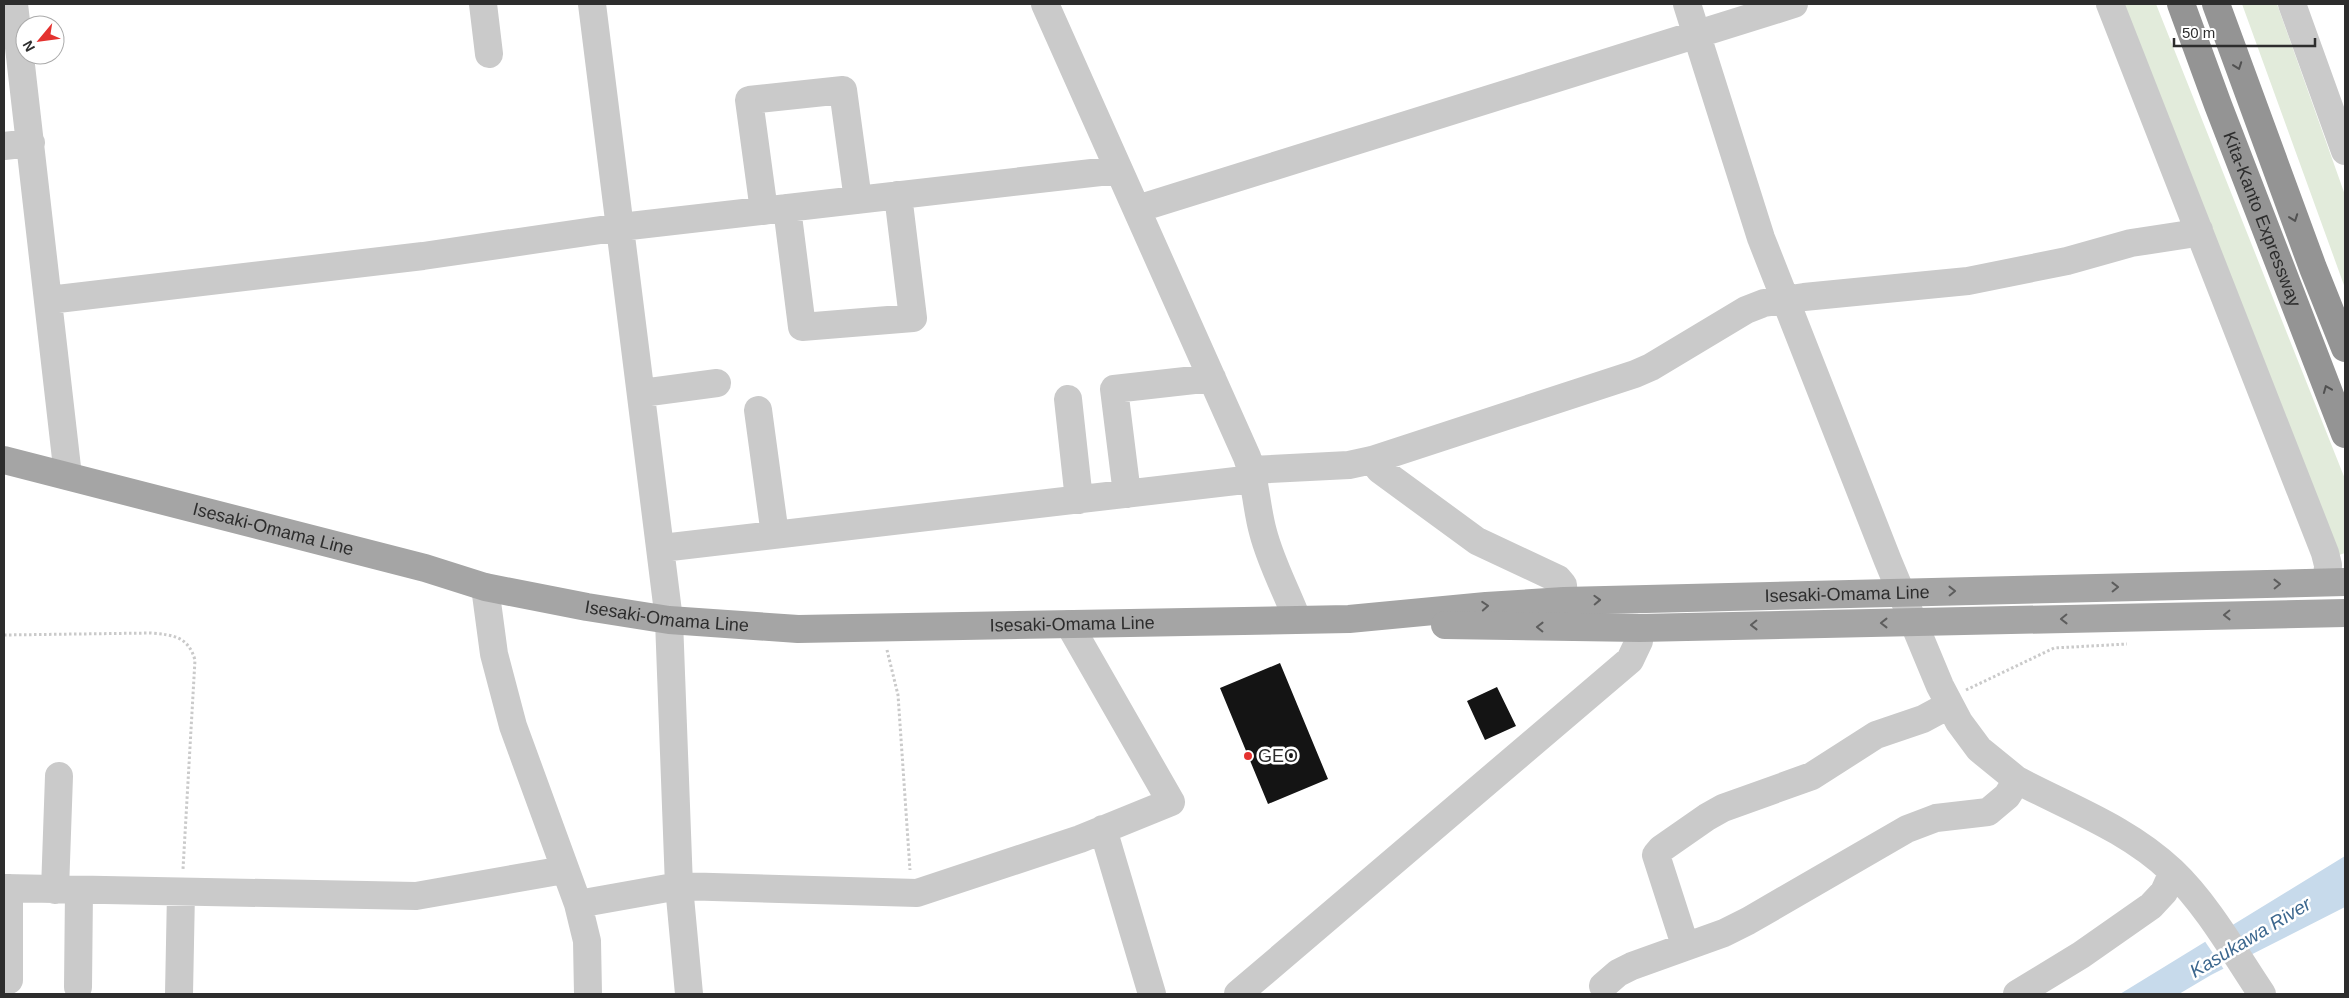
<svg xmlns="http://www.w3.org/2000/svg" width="2349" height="998" viewBox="0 0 2349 998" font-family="Arial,sans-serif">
<rect width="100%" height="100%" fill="#fff"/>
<path fill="#e2ebdb" d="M2120,4H2156L2345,479V553L2339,555Z
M2242,4H2277L2345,195V288Z"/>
<path fill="#c7daeb" d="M2345,856V907L2211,975L2179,994H2120Z"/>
<path fill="#fff" d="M2226,926L2249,959L2225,971L2204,940Z"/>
<path fill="#141414" d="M1280,663L1328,779L1268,804L1220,688Z
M1497,687L1516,726L1485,740L1467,701Z"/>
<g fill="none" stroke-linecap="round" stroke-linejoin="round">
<path stroke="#cacaca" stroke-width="3" stroke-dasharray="2.5 2.5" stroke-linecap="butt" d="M4,635L151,633C173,635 188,636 195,660L183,869
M887,650L898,695L910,870
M1966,690L2054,648L2127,644"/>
<path stroke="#cacaca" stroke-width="28" d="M14,4L68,476
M483,4L489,54
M592,4L669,620L679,886L917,893L1080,839L1171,802L1069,624
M1045,4L1247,457C1256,481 1256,507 1263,532C1271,563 1286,590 1297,619
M1687,4L1761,238L1888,561L1940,686L1959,722L1979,749L2017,780C2070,808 2128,829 2172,871C2207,904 2235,954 2262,994
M2110,4L2325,553L2328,565L2327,582
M2292,4L2345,151
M4,146L31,143
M787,208L802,327L913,318L898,195
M1137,209L1794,4
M764,211L749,100L843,90L858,200
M49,300L423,256L621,227L1118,170
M642,393L717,383
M1068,399L1079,500
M758,410L775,535
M1372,460L1380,470L1477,541L1558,579L1563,585L1564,601
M1252,470L1349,465L1372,460L1635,374L1651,367L1746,310L1764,303L1804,297L1968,281L2067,261L2131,243L2190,234L2199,230
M1127,494L1114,389L1212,378
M662,548L1253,479
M485,587L494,654L513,726L578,904L587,941L588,994
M1103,829L1152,994
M4,888L416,896L564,870
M9,888V980
M55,890L59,776
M578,904L679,886L689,994
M1685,945L1656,855L1661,849L1707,817L1723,808L1812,776L1876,735L1923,719L1949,705
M1603,986L1618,973L1632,966L1724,933L1748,921L1907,829L1936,818L1988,812L2007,796L2017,780
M78,987L79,890
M179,994L181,892
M1238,994L1630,660L1639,641L1640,628
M2017,994L2081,955L2151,906L2164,892L2173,872"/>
<g stroke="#a5a5a5" stroke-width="28">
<path id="s1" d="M4,460L425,568L485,587L587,607L669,620L798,629L1349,619L1486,606L1564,601L2345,582"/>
<path d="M1445,625L1640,628L2345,613"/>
</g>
<g stroke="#949494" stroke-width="28">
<path id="s2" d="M2181,4L2218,105L2345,434"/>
<path d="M2216,4L2313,268L2345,348"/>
</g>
</g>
<defs><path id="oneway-chevron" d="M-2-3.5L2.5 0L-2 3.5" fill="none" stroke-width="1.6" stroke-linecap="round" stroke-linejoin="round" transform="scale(1.25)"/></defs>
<g stroke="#515151">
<use href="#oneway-chevron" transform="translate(2238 66) rotate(70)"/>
<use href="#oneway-chevron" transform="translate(2294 218) rotate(70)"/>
<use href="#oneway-chevron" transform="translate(2327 389) rotate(-112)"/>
</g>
<g stroke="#5d5d5d">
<use href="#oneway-chevron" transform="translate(2277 584) rotate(-1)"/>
<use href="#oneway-chevron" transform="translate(2115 587) rotate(-1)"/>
<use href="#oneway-chevron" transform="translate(1952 591) rotate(-1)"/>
<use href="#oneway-chevron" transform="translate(1597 600) rotate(-2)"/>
<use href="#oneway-chevron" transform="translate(1485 606) rotate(-4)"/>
<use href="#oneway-chevron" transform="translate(2227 615) rotate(179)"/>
<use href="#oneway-chevron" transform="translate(2064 619) rotate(179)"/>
<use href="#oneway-chevron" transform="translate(1884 623) rotate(-180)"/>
<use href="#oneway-chevron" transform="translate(1754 625) rotate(179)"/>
<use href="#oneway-chevron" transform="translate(1540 627) rotate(-179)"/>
</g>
<circle fill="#e4322f" stroke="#fff" stroke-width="2" cx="1248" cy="756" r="5"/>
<g text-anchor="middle" stroke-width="5" stroke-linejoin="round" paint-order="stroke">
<g font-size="18" fill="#2d2d2d" stroke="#fff">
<text dy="6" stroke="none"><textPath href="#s2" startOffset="230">Kita-Kanto Expressway</textPath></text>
<text dy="6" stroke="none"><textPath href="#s1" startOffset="278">Isesaki-Omama Line</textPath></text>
<text dy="6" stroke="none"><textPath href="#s1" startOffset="1864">Isesaki-Omama Line</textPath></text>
<text dy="6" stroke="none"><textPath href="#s1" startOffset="682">Isesaki-Omama Line</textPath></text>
<text dy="6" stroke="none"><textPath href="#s1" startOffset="1088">Isesaki-Omama Line</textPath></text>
</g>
<g font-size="18" fill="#2d2d2d" stroke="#fff" text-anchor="start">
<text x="1258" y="762">GEO</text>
</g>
<g font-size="19" font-style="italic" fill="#3c678e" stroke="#fff">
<text transform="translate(2250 937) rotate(-31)" y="7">Kasukawa River</text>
</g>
</g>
<rect width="2349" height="998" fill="none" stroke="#2d2d2d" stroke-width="10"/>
<g transform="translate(40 40) rotate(241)"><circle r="24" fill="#ffffff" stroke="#ababab"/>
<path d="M0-4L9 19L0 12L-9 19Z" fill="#e4322f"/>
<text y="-8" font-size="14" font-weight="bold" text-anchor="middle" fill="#2d2d2d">N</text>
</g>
<path d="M2174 38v8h141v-8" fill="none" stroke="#2d2d2d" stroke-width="2.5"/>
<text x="2182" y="38" font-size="15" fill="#2d2d2d" stroke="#ffffff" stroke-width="4" paint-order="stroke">50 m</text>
</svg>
